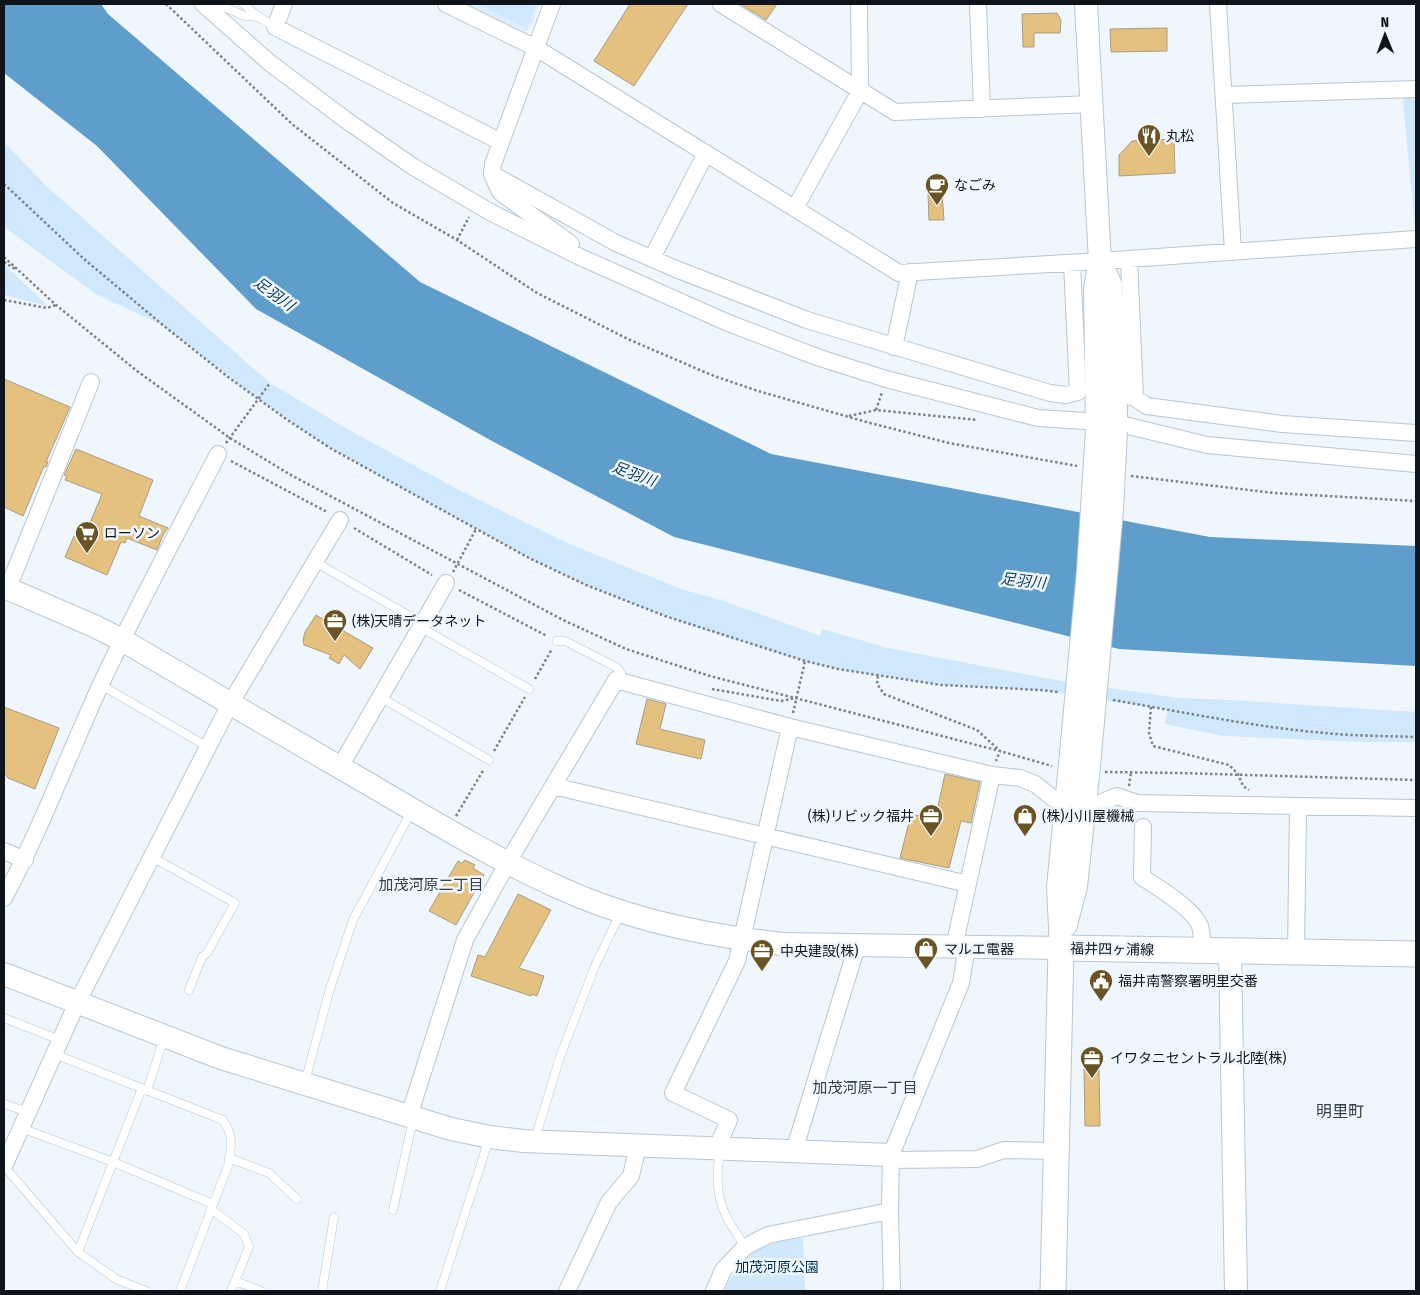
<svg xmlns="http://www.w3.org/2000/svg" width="1420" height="1295" viewBox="0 0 1420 1295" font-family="'Fira Sans Condensed','Noto Sans JP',sans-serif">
<rect width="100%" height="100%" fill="#eff6fc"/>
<path fill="#daeefe" d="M467,4H539L531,27L525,32Z"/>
<path fill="#cfe8fb" d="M477,4H536L527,28Z
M1416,89V239L1402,90Z
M4,142L45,185L270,383L349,430L459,490L569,544L681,589L727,602L820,636L822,629L888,648L1061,681L1179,698L1228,700L1416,712V742H1360L1224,736L1165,724L1168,710L1040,690L941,685L838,669L805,661L711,632L665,616L586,585L529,558L330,448L258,399L164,326L96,294L4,227Z
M4,264L48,306L4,295Z
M803,1238L805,1291H724C741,1253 762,1243 803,1238Z"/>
<path fill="#5f9dcb" d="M4,4H101L108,14L420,282L771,454L1210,537L1416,546V666L1119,649L674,537L492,441L256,309L97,146L4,73Z"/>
<path fill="#e4c17e" stroke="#a69c8b" d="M630,4H688L634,86L594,61Z
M740,4H777L766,20Z
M1057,13L1061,20L1060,33H1034V47H1023L1022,14Z
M1167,28V51L1111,52L1110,29Z
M1174,139L1175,173L1119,176V155L1132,141Z
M942,193L944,220H929L928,194Z
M4,379L70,407L46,462H48L46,467L44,466L23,516L4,507Z
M76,449L153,480L139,516L168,528L163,535L157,550L127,538L125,543L121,542L107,575L65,557L74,536L83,540L102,494L65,480L67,476L64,475Z
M316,615L373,648L360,669L344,655L339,664L329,658L331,655L304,645L303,640L305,632Z
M647,699L666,704L660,729L705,740L701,759L636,744Z
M4,707L59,728L35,789L8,778L4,773Z
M945,774L980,782L971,823L961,821L949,868L900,858L911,814L935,820Z
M465,860L475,865L473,868L484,875L456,925L429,911L458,861L462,863Z
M518,894L551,910L519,968L544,976L537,996L532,994L531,996L471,976L478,955L485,957Z
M1084,1069H1099L1100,1126H1085Z"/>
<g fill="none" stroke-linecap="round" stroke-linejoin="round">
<g stroke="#b6c7d6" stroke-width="9">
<path id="lane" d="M217,4L245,16L259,17
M243,4L259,17L275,27
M315,562L422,623
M420,627L529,689
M557,641H565L616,667L621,673L616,680
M101,685L208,747
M380,697L489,760
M152,857L235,903L207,953L202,957L189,990
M4,1018L60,1040
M54,1054L223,1120C234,1136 231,1145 229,1163L180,1291
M305,1082L329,992L353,920L411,812
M147,1091L164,1038
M4,1104L28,1112
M21,1128L113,1162L213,1204
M535,1139L560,1057L595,966L620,914
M720,1151C718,1165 716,1180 719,1194C722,1214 735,1231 745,1247
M229,1158L269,1173L297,1199
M4,1166L78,1252L116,1279L146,1291
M211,1209L244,1234L249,1247L231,1291
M393,1210L413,1120
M78,1252L142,1088
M235,1281L261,1291
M322,1291L334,1217
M440,1291L489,1139"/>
</g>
<g stroke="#b6c7d6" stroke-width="18">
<path id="street" d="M203,4L270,63L346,120L412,166L490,212L578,256L726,322L817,357L886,379L1038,418L1116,423L1207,445L1416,464
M284,4L275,27L501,142
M446,4L536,48L899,273L1100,261L1416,239
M552,4L493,164L492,174L500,192L571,244
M721,4L895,112L1092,104
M978,4L982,109
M1218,4L1233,251
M1224,95L1416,89
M492,174L616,243L676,269L807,320L1050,393L1066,395L1078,392L1072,263
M795,208L860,91L859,4
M652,258L706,153
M1129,259L1135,398
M894,347L910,272
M1130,397L1135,398L1147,406L1282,424L1416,433
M8,588L91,382
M340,767L446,583
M553,786L968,884
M1100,803L1117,796L1137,803L1416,808
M1143,827L1142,877C1157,887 1193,908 1200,926C1202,933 1202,942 1203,950
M4,851L25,860
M4,898C41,829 68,756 101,684C137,606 179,530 218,454
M954,947L992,775
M1296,952L1298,806
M409,1116L465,940L508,862L616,680L790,727L992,775L1020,778L1035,784L1054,799
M717,1148L729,1120L673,1093L737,961L790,727
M794,1151L857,946
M891,1160L977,1159L1004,1150L1057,1151
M4,1166L77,1003L230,704L340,520
M567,1291L609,1202L631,1176L638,1145
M714,1291L723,1270L745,1247L768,1235L890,1211
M892,1291L890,1211L891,1155L961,983L967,947"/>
</g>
<g stroke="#b6c7d6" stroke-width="24">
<path id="secondary" d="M1086,4L1100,261L1095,289L1097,430
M1100,261L1111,285L1116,369V431
M4,587L94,626L122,640C200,686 277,731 355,776C422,815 489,856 560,888C629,920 709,936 783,944L1061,948
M1066,925L1076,886L1089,766
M1061,948L1058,887L1070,764
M1230,951L1236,1291
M4,974L221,1058L451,1129L490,1137L523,1141L891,1155"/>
</g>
<g stroke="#b6c7d6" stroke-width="27">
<path id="primary" d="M1053,1291L1061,948L1416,954"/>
</g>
<path stroke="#7c8288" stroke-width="2.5" stroke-dasharray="2.5 2.5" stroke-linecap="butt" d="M166,4L292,124L393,203L457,240L537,293L630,340L714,376L758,391L870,423L949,443L1077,466
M4,184L84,259L164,326L228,377L286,419L330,448L529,558L586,585L665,616L805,661L838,669L941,685L1040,690L1058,692
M457,240L469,217
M4,257L56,305L137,371L230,438L289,474L563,620L626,649L710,676L1000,751L1052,766
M4,262L15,269
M4,300L47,308L56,305
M876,410L882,392
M849,416L876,410L977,420
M226,443L270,383
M231,461L327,512
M1131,476L1274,493L1416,501
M354,528L432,575
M453,572L476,529
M459,590L547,636
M878,676L877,684L884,694L977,730L1000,751L996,761
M535,679L552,649
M712,689L781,701L795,698
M1113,700C1183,712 1254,727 1325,733C1355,736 1386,736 1416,737
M1151,707L1149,733L1153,746L1229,765L1238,774L1243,786L1249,790
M793,713L805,661
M494,751L525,697
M1105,772L1180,773L1416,780
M1129,786L1131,772
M456,816L484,769"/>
<use href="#lane" stroke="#fff" stroke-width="8"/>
<use href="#street" stroke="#fff" stroke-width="16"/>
<use href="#secondary" stroke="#fff" stroke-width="22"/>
<use href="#primary" stroke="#fff" stroke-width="25"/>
<g stroke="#b6c7d6" stroke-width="24" stroke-linecap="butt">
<path id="secondary-bridge" d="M1070,764L1088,571L1097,430
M1089,766L1112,510L1116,431"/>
</g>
<use href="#secondary-bridge" stroke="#fff" stroke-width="22"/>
</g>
<defs>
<g id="restaurant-pin" transform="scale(1.25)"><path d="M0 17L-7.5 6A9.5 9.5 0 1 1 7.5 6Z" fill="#6b5424" stroke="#eff6fc"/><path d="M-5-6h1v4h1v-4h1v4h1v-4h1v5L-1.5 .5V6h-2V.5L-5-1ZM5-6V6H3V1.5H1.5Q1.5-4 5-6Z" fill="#fff"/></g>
<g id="cafe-pin" transform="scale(1.25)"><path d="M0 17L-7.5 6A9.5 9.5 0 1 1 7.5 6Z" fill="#6b5424" stroke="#eff6fc"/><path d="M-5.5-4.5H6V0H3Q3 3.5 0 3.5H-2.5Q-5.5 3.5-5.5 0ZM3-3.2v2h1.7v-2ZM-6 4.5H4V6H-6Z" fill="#fff"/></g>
<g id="supermarket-pin" transform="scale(1.25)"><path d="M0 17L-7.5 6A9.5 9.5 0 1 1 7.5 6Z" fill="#6b5424" stroke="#eff6fc"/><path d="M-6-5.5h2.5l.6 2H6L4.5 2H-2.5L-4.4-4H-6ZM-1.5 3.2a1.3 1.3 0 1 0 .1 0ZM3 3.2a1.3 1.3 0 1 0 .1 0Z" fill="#fff"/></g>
<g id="office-pin" transform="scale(1.25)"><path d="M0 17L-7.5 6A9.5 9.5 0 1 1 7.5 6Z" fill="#6b5424" stroke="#eff6fc"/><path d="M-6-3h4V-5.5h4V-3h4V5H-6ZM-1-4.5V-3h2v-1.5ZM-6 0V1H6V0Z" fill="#fff"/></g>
<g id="shop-pin" transform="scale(1.25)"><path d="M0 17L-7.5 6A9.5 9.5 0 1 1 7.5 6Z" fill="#6b5424" stroke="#eff6fc"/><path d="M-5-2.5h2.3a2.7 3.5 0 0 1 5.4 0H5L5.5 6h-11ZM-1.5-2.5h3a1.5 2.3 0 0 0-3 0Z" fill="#fff"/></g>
<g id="civic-pin" transform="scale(1.25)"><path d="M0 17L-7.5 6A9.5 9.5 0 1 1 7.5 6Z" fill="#6b5424" stroke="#eff6fc"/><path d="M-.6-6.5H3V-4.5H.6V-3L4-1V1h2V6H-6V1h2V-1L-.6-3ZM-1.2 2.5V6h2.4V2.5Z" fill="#fff"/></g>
</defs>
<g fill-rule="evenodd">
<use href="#restaurant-pin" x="1149" y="136"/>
<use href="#cafe-pin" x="937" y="185"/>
<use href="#supermarket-pin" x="87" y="533"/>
<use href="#office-pin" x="335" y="621"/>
<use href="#office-pin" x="931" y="816"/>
<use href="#shop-pin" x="1025" y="816"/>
<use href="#shop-pin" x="926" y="949"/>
<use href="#office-pin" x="762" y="951"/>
<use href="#civic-pin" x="1101" y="981"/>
<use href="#office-pin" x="1092" y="1058"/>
</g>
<g text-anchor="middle" stroke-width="5" stroke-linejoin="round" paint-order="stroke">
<g font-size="14" fill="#0e1419" stroke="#eff6fc" text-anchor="start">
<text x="1166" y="141">丸松</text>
<text x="954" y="190">なごみ</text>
<text x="104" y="538">ローソン</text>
<text x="352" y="626">(株)天晴データネット</text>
<text x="914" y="821" text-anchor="end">(株)リビック福井</text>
<text x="1042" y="821">(株)小川屋機械</text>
<text x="944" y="954">マルエ電器</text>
<text x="780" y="956">中央建設(株)</text>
<text x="1118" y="986">福井南警察署明里交番</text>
<text x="1110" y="1063">イワタニセントラル北陸(株)</text>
</g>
<g font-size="14" fill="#0e1419" stroke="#eff6fc">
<text transform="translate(1112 949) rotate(1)" y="5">福井四ヶ浦線</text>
</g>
<g font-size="14" fill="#003150" stroke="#eff6fc">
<text x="777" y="1272">加茂河原公園</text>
</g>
<g font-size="15" font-style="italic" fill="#104060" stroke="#eff6fc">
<text transform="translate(274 294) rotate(36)" y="5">足羽川</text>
<text transform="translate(634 474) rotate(20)" y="5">足羽川</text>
<text transform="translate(1023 581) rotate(6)" y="5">足羽川</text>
</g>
<g font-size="15" fill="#32404c" stroke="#eff6fc">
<text x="431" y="890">加茂河原二丁目</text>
<text x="865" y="1093">加茂河原一丁目</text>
</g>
<g font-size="16" fill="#32404c" stroke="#eff6fc">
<text x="1340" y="1117">明里町</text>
</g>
</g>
<rect width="1420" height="1295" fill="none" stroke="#0e1419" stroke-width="10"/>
<g transform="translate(1385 35) rotate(359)" stroke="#eff6fc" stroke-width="4" paint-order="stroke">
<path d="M0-4L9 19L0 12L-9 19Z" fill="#0e1419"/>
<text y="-8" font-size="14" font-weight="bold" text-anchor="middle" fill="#0e1419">N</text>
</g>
</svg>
